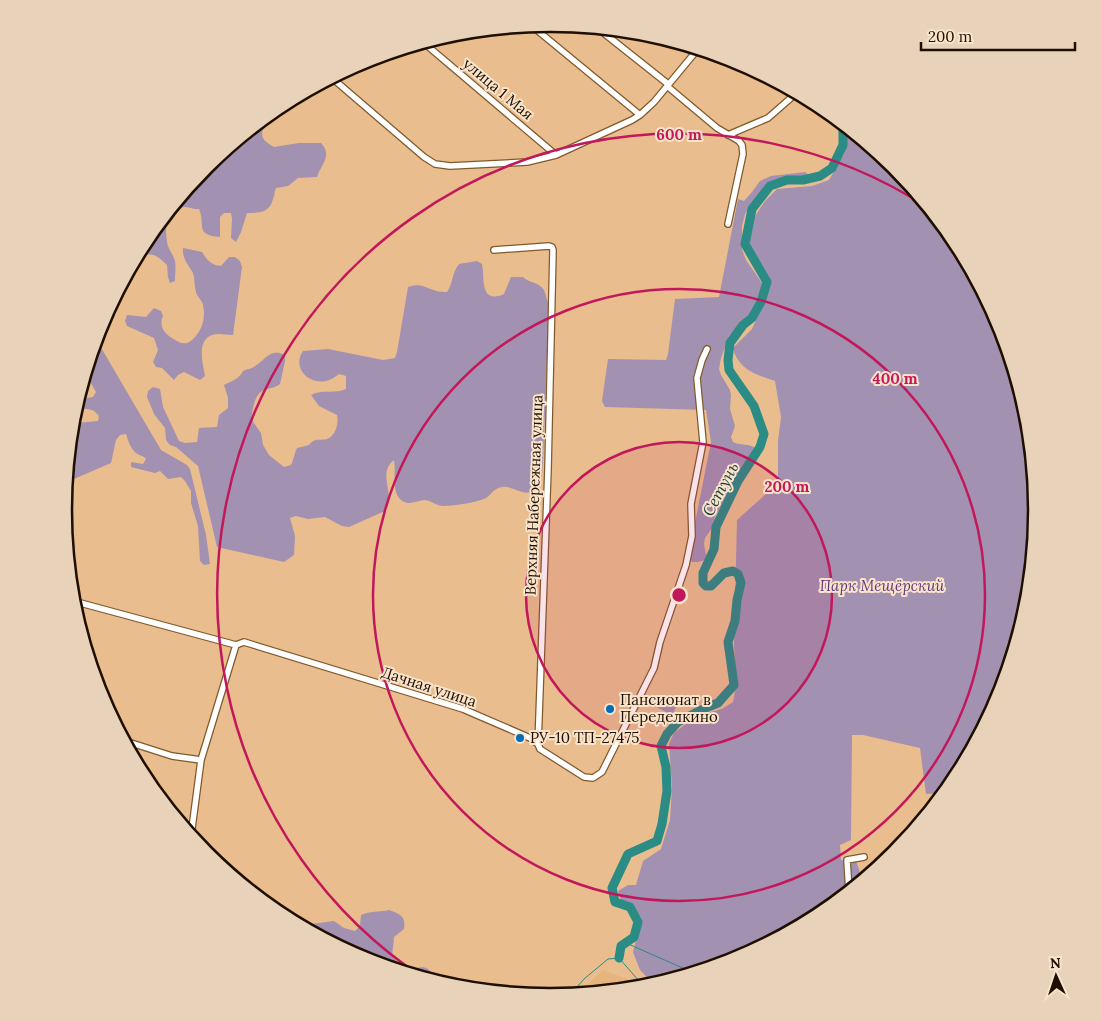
<svg xmlns="http://www.w3.org/2000/svg" width="1101" height="1021" viewBox="0 0 1101 1021" font-family="Lora,serif">
<rect width="100%" height="100%" fill="#e9bd8d"/>
<path fill="#e6b57e" d="M603,970L627,979L635,989L579,994L580,991Z"/>
<path fill="#a391b2" d="M264,119C264,135 256,137 274,147L299,143H321C333,156 321,164 317,177L298,178L288,186L276,188C274,192 275,195 273,199C270,213 258,213 247,213L241,232L236,242L231,238L232,219L231,213H224L220,217V237C194,235 206,225 199,209C192,210 186,205 180,208C165,214 165,228 167,242C168,249 173,254 175,261C176,267 175,275 175,281L170,283L168,277L167,265C158,257 153,251 141,257L137,256L146,240L207,166Z
M848,128L895,167L955,240L1000,324L1028,416L1037,511L1028,606L1000,697L955,781L945,793L926,794L920,748L863,735H852L851,840L840,845L841,860L856,861L863,881L821,915L737,960L654,985L640,970L633,952L640,924L632,906L621,900L618,891L628,885H636L643,861L661,849L670,820L672,787L669,744L674,733L690,721L711,712L722,709L733,702L736,686L734,644L737,520L778,483V441L781,417L775,381C756,375 738,369 733,348L752,329L768,293L766,273L750,245V230L755,216L765,201L777,189L812,186L829,180L844,154Z
M805,172L809,175L770,184L751,204L745,214L742,226V249L746,260L762,283L763,289L755,311L729,336L721,358L719,369L721,375L730,390L731,395L730,409L735,426L731,437L733,442C741,446 749,443 755,448V454L715,516L712,528L705,538L704,544L706,555L705,560L698,562H692L689,557V553L711,442L706,410L605,407L602,401L608,359L666,360L668,354L675,299L719,297L738,199L744,201L752,192L760,181L771,176Z
M183,248L202,252C207,260 211,265 221,266L229,257H235L240,261L242,267L233,335C226,335 218,333 212,335C196,341 203,364 205,376L200,380L184,372L178,375L174,380L162,368L156,367L153,362L158,350L154,338L127,326L125,321L127,315L146,317L154,308L161,311L163,316C159,325 163,333 172,338C179,343 186,346 192,340C202,331 206,318 203,305C202,300 197,297 196,292C194,285 195,279 193,273C188,264 182,259 183,248Z
M477,261L482,264C485,277 479,305 504,294L511,277H523C529,283 539,282 544,290C546,295 547,301 549,306L543,462C542,469 543,482 537,488C527,500 513,485 502,487C493,488 491,496 484,499C473,503 454,506 442,506C435,505 431,500 424,500C415,501 407,507 399,498C392,489 396,471 394,460C376,474 397,496 385,511L349,527L342,526L325,517L308,519L296,516L290,518L295,536L294,555L284,562L217,547L198,466L176,447L170,445L166,440L165,428L154,414L147,397L148,391L153,387L160,389L163,407L179,441L185,443L197,442L199,428L217,427L219,415L228,408V398L224,385C232,381 239,379 243,371C247,369 252,369 255,366C266,360 269,348 285,355V361L280,384C275,388 270,388 264,390C254,394 253,410 251,419L261,433L263,445L269,455L284,467L291,465C294,459 294,454 297,448L309,445C315,437 319,441 327,439C336,436 339,422 337,415L319,406L311,395C322,389 335,394 346,389V376L339,374C336,376 332,379 329,380C310,387 291,368 303,351L328,349L383,360L395,358L397,352L408,287C425,281 429,293 447,292C453,284 452,272 459,264Z
M96,339L161,450L187,465L190,469L206,535L210,564L204,565L200,561L198,526L191,503V491L185,481L181,477L168,479L160,471L155,473L131,467V462L143,464L146,459C143,455 140,456 136,453C130,448 128,440 126,434L120,435L116,440L111,463L67,482L73,417L77,423L98,421L99,416C93,408 88,409 79,409L77,404L87,398L93,397L96,392L86,375Z
M655,696C661,695 674,701 676,707L673,714H670L652,705Z
M389,910C400,914 406,916 404,929L394,937C392,963 389,951 406,971C418,968 428,962 434,978L431,980L364,960L306,929L311,924L334,921L344,928L355,931L360,926L361,915C370,911 380,912 389,910Z"/>
<g fill="none" stroke-linecap="round" stroke-linejoin="round">
<path stroke="#2b8b85" stroke-width="1" d="M626,943L694,973
M398,970L403,972
M530,995L565,992L577,987L584,979L608,959L619,958L645,988"/>
<path stroke="#2b8b85" stroke-width="9" d="M619,958L621,946L634,937L638,922L630,907L615,902L612,888L628,854L657,841L662,824L667,791L666,767L661,746L667,734L678,722L703,709L718,703L734,685L728,642L735,621L737,600L741,583L738,574L733,571L724,573L711,586H706L703,583V573L714,549L716,527L738,481L760,447L764,434L754,406L729,370L728,360L730,343L743,325L752,318L761,302L767,282L745,244L752,209L770,186L787,180H803L820,176L832,168L843,145V123"/>
<g stroke="#815a2c" stroke-width="8">
<path id="minor" d="M532,26L640,115
M600,30L668,84
M424,43L556,155
M332,78L424,157L435,164L450,166L527,162L556,155L632,120L640,115L654,102L698,49
M667,86L717,128L739,141L742,145L743,154L728,224
M728,135L768,118L792,97
M494,250L549,246L552,247L553,250L548,469L538,744
M73,601L236,645
M236,645L244,642L463,709L530,738L538,744L540,749L584,777L593,778L602,772L654,668L660,642L686,565L692,536L691,504L703,442L697,378L702,360L707,349
M125,741L172,756L201,760
M191,836L201,760L236,645
M849,892L847,860L864,857"/>
</g>
<use href="#minor" stroke="#fff" stroke-width="5.5"/>
</g>
<circle cx="679" cy="595" r="153" fill="#c2185b" fill-opacity=".12"/>
<g fill="none" stroke="#c2185b" stroke-width="2.5">
<circle cx="679" cy="595" r="153"/>
<circle cx="679" cy="595" r="306"/>
<path d="M425 979A460 460 0 0 1 930 209"/>
</g>
<g fill="#026db8" stroke="#f9e3ca" stroke-width="2">
<circle cx="610" cy="709" r="5"/>
<circle cx="520" cy="738" r="5"/>
</g>
<g text-anchor="middle" stroke-width="4" stroke-linejoin="round" paint-order="stroke">
<g font-size="15" fill="#1f0f00" stroke="#f9e3ca">
<text transform="translate(498 89) rotate(40)" y="5">улица 1 Мая</text>
<text transform="translate(534 495) rotate(-88)" y="5">Верхняя Набережная улица</text>
<text transform="translate(429 687) rotate(18)" y="5">Дачная улица</text>
</g>
<g font-size="15" font-style="italic" fill="#61397e" stroke="#f9e3ca">
<text x="882" y="591">Парк Мещёрский</text>
</g>
<g font-size="15" fill="#1f0f00" stroke="#f9e3ca" text-anchor="start">
<text x="620" y="705">Пансионат в<tspan x="620" dy="17">Переделкино</tspan></text>
<text x="530" y="743">РУ-10 ТП-27475</text>
</g>
<g font-size="16" font-style="italic" fill="#123d3a" stroke="#f9e3ca">
<text transform="translate(720 489) rotate(-62)" y="6">Сетунь</text>
</g>
</g>
<path d="M0 0H1101V1021H0ZM72 510a478 478 0 1 1 956 0a478 478 0 1 1-956 0Z" fill="#e8d2ba" fill-rule="evenodd"/>
<path fill="none" stroke="#1f0f00" stroke-width="2.5" d="M72 510a478 478 0 1 1 956 0a478 478 0 1 1-956 0Z"/>
<circle cx="679" cy="595" r="8" fill="#c2185b" stroke="#f9e3ca" stroke-width="2.5"/>
<g font-size="15" text-anchor="middle" font-weight="bold" fill="#c2185b" stroke="#f9e3ca" stroke-width="4" stroke-linejoin="round" paint-order="stroke">
<text x="679" y="140">600 m</text>
<text x="895" y="384">400 m</text>
<text x="787" y="492">200 m</text>
</g>
<g transform="translate(1056 976) rotate(357)" stroke="#f9e3ca" stroke-width="4" paint-order="stroke">
<path d="M0-4L9 19L0 12L-9 19Z" fill="#1f0f00"/>
<text y="-8" font-size="14" font-weight="bold" text-anchor="middle" fill="#1f0f00">N</text>
</g>
<path d="M921 42v8h154v-8" fill="none" stroke="#1f0f00" stroke-width="2.5"/>
<text x="928" y="42" font-size="15" fill="#1f0f00" stroke="#f9e3ca" stroke-width="4" paint-order="stroke">200 m</text>
</svg>
